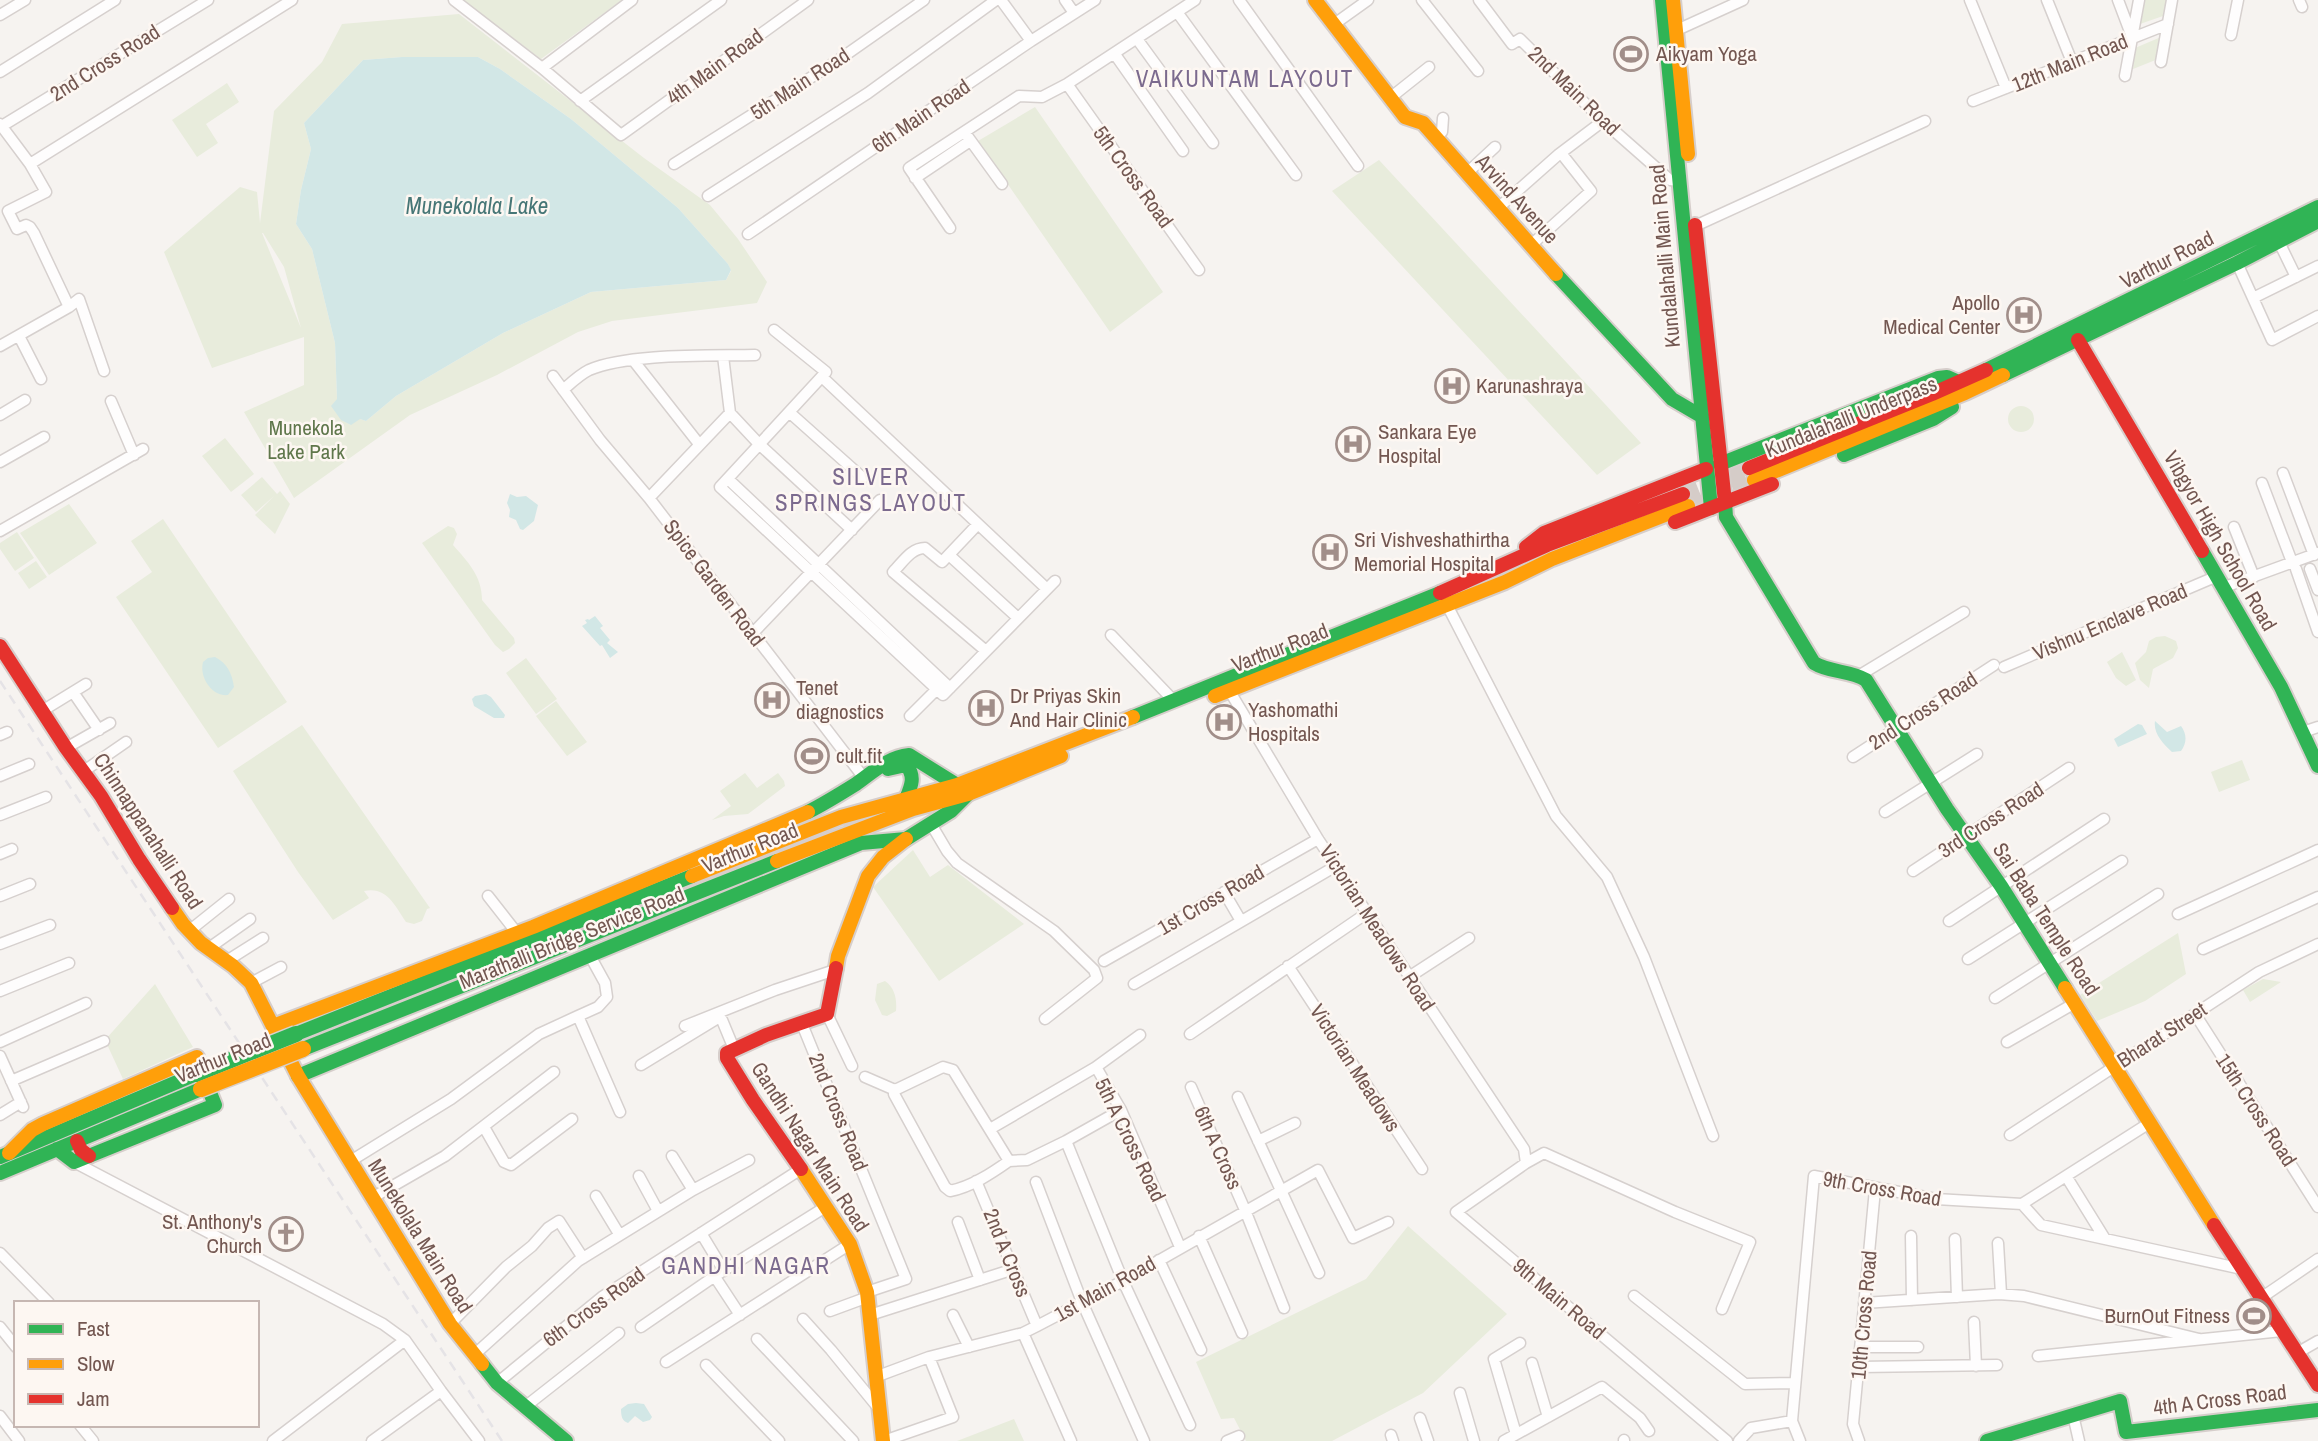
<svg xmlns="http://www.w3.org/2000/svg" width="2318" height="1441" viewBox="0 0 2318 1441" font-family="'Archivo Narrow',sans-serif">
<rect width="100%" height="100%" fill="#f6f3f0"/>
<path fill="#e8ecdc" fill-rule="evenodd" d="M463,0H622L541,59Z
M2144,0H2166L2163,16L2140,24Z
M459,14L644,158L710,205L738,239L767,282L757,303L612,321L578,332L497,375L410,415L294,498L244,412L304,385V337L212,368L164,252L240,187L257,192L260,223L274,111L322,62L342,24ZM402,57H478L500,69L571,119L678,208L728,264L731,271L726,280L591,292L503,333L396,396L366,421L360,419L337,399L335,343L312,249L296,224L301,190L311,149L304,123L363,60ZM263,233L284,267L301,328L262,233Z
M2161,37L2158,59L2133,69L2135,48Z
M227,83L239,102L206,124L218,143L197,157L172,120Z
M1035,107L1163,292L1110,332L978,141Z
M1379,160L1641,443L1597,475L1332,191Z
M2008 419a13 13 0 1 1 26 0a13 13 0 1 1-26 0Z
M225,438L254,474L231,492L202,456Z
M262,477L277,494L280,491L290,504L275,534L255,515L274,496L256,512L241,495Z
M69,504L97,543L49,575L20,533Z
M163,519L287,702L218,748L116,597L152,572L131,541Z
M448,526L454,528L457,534L453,545C468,562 482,576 482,600L514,638L515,643L509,649L503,652L495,645L422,543Z
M17,532L34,558L15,571L0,549V543Z
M36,561L47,577L29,589L18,573Z
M2165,636L2176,641L2178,648L2173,658L2153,669L2149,688L2140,680L2135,663L2146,652L2149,641L2156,637Z
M2122,652L2136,680L2126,686L2116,678L2107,662Z
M526,658L557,699L536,714L506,673Z
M556,701L587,742L567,756L536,716Z
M302,725L430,908L427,909L422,921L414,924L406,922C395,906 387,886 364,891L369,898L333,920L298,872L233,771Z
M2242,760L2250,780L2219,792L2211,772Z
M745,773L757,788L778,773L784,781L785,786L748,814L724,816L712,820L731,806L720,791Z
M913,850L930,877L948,865L1024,924L939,981L873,887Z
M2178,933L2186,974L2145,1001L2097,1021L2080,995Z
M2263,979L2281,982L2250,1002L2243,990Z
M885,981C895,988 897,999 896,1011L887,1016L882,1015L875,1000L877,984Z
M155,984L193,1047L123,1079L105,1040Z
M1408,1226L1507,1314L1423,1393L1332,1441H1246L1234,1418L1221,1419L1196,1362L1366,1279Z
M1014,1419L1024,1441H957Z"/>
<path fill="#d2e7e6" d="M402,57H478L500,69L571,119L678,208L728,264L731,270L726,280L591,292L503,333L396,396L366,421L360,419L351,425L341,420L331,406L337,399L335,343L312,249L296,224L301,190L311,149L304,123L363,60Z
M510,494L517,497L526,496L538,505L534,521L523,530L520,529L516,520L509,517L510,510L507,503Z
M595,616L603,626L600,628L610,640L607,643L618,652L610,658L602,645L600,646L582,626L587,623L585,620L588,619L589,620Z
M215,657C227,663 232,673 234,687L228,695C212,697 199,677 203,662L208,658Z
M486,694L491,697L505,715L504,718H494L474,706L472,699L475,696Z
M2155,721L2167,732L2181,726C2187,734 2187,743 2181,751L2172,752C2163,744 2153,733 2155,721Z
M2138,724L2142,725L2147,734L2118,747L2114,739Z
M636,1403L644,1404L652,1417L650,1420L643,1422L635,1416L628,1423C622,1421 621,1416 621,1409L628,1404Z"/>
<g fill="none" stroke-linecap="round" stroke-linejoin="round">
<path stroke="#d5ccc8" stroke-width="16" stroke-dasharray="16 8" stroke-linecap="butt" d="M1683,494L1749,468
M1688,506L1754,480"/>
<g stroke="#d6d0ce" stroke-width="13">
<path id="street" d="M454,0L542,68L621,135L808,0
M1001,0L1031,41
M1065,0L1074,13
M1239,0L1358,166
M1422,0L1478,71
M1479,0L1512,44L1520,39L1603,121L1670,180L1680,181
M1970,0L2006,88
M2047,0L2072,62
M2118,0L2132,37
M2299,0L2302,7
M1177,12L1296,175
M0,15L25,0
M1333,25L1368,0
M1677,30L1743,0
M2231,35L2238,0
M1137,39L1213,143
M1114,53L1183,151
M2161,62L2172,0
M542,68L632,0
M0,72L115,0
M2125,76L2139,0
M1067,84L1199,270
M1390,98L1429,67
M580,101L721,0
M1973,101L2168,24
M0,124L30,164L46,192L8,211L17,229L26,225L30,227L34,233L69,307
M2,126L208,0
M968,137L1002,184
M1435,137L1442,132L1443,118
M30,164L292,0
M674,164L837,61L924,0
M1466,174L1495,147
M915,178L970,141
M708,196L868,93L996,0
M1497,209L1558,155L1603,121
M1695,226L1925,121
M950,228L909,168L1019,96L1042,97L1067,84L1195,0
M748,234L1031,41L1095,0
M2279,242L2296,277
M1530,246L1591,191L1561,153
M2237,263L2272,340L2318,316
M2253,298L2318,266
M774,330L826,372L720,487L943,695L1055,581
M19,336L41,379
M0,346L69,307L79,299L104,371
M723,356L730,413L759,444L852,530
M633,360L699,444
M553,376L600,440L649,498L864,778
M822,377L1047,589
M563,390C571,383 579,375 589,370C628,353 711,356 755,355
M111,401L134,455
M789,412L863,478
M0,415L25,400
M0,462L44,437
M2283,473L2314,555
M728,479L950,688
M2262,483L2292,562
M649,498L730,413
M978,524L942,562L925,548C911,548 903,562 893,572L986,651
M2234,527L2254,577
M0,531L143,449
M949,555L1018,618
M2296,569L2318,632
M2310,569L2318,590
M2222,588L2318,553
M1447,605L1556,816L1607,877L1644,957L1713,1136
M753,633L880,500
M1111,635L1174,701
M2004,667L2215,577
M1860,675L1964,612
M1229,690L1318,839L1524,1149L1526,1163
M73,692L99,730
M42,711L86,684
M910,716L937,689
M2303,732L2318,727
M0,735L7,732
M66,748L110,723
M1853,757L1994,665
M84,771L126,742
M0,776L29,764
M1885,812L1977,754
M0,815L46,797
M931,824L947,851L957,863L1054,931L1094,970L1097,978L1045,1019
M0,854L12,849
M1913,871L2069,768
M1224,892L1241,921
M0,896L30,884
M488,896L517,933
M2178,914L2318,850
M1949,921L2104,819
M189,931L229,899
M0,944L50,925
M209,948L250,919
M2203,949L2318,897
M1968,959L2122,861
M1104,961L1318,839
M225,962L263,938
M1288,966L1422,1169
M1409,977L1469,938
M251,983L281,967
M1134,984L1336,866
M0,991L69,963
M1995,998L2158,894
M827,1014L852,1066
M2195,1014L2318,1207
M578,1016L598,1007L607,997L605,983L589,954
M802,1024L906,1279L867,1292
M685,1026L775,990L835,970
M1190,1034L1367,913
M0,1042L86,1003
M2007,1042L2075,1003
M0,1056L23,1107
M641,1065L718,1018L722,1020L734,1049
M1096,1067L1140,1035
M865,1077L895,1090
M11,1081L104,1041
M1191,1087L1245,1210L1284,1308
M1238,1097L1319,1273
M1121,1110L1066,1141L1123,1281L1190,1425
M0,1115L21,1102
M484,1127L504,1162L511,1165L572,1119
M990,1129L1096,1067L1121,1110L1180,1247
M2010,1135L2259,972L2318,944
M1258,1141L1295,1123
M672,1156L693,1190
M1009,1161C992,1173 971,1187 950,1191L945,1187L894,1094L895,1090L943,1067L953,1070L1009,1161L1027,1160L1066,1141
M74,1162L383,1324L405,1340L441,1391L479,1441
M349,1162L451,1099L539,1034L578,1016L620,1112
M639,1176L658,1211
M2066,1176L2105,1239
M976,1181L1037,1326
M1036,1182L1082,1302L1144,1441
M596,1196L619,1234
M372,1198L445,1156L554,1072
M2022,1204L2041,1225L2242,1269
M958,1222L980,1280
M701,1233L724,1271
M1199,1236L1242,1333
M1911,1236L1912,1300
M1955,1239L1957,1297
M1998,1243L2001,1294
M0,1253L49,1303
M1159,1260L1201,1350
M715,1277L740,1315
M1634,1296L1745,1384L1795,1383
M2261,1298L2318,1259
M1864,1303L1999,1294L2024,1296L2199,1339
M1722,1309L1750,1242L1675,1212L1544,1153L1526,1163L1456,1212L1727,1441
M830,1311L868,1297
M870,1315L1014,1269
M953,1315L969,1347
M803,1319L831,1350L880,1410
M1974,1322L1976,1366
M450,1324L506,1267L532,1246L548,1228L559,1221L583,1258
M0,1327L16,1347
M641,1327L718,1274L827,1206
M1023,1333L1071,1441
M757,1339L853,1441
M1862,1347H1918
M2297,1353L2318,1341
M474,1355L578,1261L693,1190L749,1160
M2038,1356L2282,1331
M666,1362L850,1244
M1532,1363L1548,1417
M706,1365L779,1441
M1860,1367L1997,1365
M878,1376L929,1357L1023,1333L1037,1326L1123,1281L1318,1170L1353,1238L1388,1222
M497,1383L602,1297L801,1169
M1460,1393L1474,1441
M526,1406L619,1333
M2073,1415L2079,1441
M0,1416L19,1441
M1420,1418L1428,1441
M80,1425L93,1441
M1516,1434L1494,1359L1520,1343
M1391,1435L1393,1441
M1624,1440V1441
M273,1441L405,1340
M372,1441L441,1391
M884,1441L953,1417L929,1357
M1227,1441L1239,1436
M1504,1441L1602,1387L1640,1418L1649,1431
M1739,1441L1751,1428L1792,1421
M1800,1441L1792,1421L1814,1176L1936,1199L2022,1204L2151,1122
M1859,1441L1853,1424L1875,1189"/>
</g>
<g stroke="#d6cecb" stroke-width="18">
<path id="fast" d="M1662,0L1711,508
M1556,274L1672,399L1701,416
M1986,370L2318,207
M2003,375L2237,263L2318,221
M1844,455L1933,419L1952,407
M1720,464L1938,378L1947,377L1956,381
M1725,502L1726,517L1814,663C1830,673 1850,670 1866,680L1947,809L2001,886L2065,988
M2202,551L2281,687L2318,766
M1133,717L1440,593
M888,769L906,765C916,776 911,787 906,799
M808,812C824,804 840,794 856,784C873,772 888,757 909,755L957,785
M296,1034L692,876
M303,1049L777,861
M298,1076L861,843L906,839L951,811L968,794
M57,1149L74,1162L215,1105L211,1095
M0,1157L196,1074
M0,1173L201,1089
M482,1364L497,1383L566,1441
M1987,1441L2120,1401L2126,1432L2318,1410"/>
</g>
<g stroke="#d6cecb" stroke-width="18">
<path id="slow" d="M1315,0L1405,117L1423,123L1556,274
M1673,0L1688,154
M1754,480L1965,393L2003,375
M1215,696L1505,582L1552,559L1688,506
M777,861L913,809L968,794L1061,756
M692,876L841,817L957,785L1133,717
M172,908L183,924L201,943L233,966L251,983L298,1076L450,1324L482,1364
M836,968L838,956L868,876L883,857L906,839
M2065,988L2214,1225
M273,1026L533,927L808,812
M9,1153L32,1130L43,1124L197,1057L199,1063
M801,1169L850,1244L867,1292L883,1441"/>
</g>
<g stroke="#d6cecb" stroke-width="18">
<path id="jam" d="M1695,225L1725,502
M2078,340L2202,551
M1749,468L1932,394L1986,370
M1675,522L1772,484
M1526,547L1544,533L1706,469
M1440,593L1547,545L1683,494
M0,646L66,748L101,796L139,859L172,908
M77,1141L81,1150L89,1156
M801,1169L753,1100L727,1058V1053L766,1035L827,1014L836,968
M2214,1225L2318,1385"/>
</g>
<use href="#street" stroke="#fefdfd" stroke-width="10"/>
<use href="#fast" stroke="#30b455" stroke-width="14"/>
<use href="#slow" stroke="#ff9f0a" stroke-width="14"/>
<use href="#jam" stroke="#e5322d" stroke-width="14"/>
<path stroke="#e5e3e6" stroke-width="2.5" stroke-dasharray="10 7" stroke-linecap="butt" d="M0,681L502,1441"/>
<g stroke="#d8d0cd" stroke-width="19" stroke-linecap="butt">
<path id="fast-bridge" d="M196,1074L296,1034"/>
</g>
<g stroke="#d8d0cd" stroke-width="19" stroke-linecap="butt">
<path id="slow-bridge" d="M201,1089L303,1049"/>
</g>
<use href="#fast-bridge" stroke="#30b455" stroke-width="16"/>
<use href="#slow-bridge" stroke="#ff9f0a" stroke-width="16"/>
</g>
<defs>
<g id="stadium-ring" transform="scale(1.75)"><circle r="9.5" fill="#fdf7f2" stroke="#a18e89" stroke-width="1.5"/><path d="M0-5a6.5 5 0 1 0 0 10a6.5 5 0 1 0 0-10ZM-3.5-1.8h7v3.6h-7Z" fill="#a18e89"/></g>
<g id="hospital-ring" transform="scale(1.75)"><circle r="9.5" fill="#fdf7f2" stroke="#a18e89" stroke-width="1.5"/><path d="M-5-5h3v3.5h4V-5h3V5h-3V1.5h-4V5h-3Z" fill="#a18e89"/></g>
<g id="church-ring" transform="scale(1.75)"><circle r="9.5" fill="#fdf7f2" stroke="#a18e89" stroke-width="1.5"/><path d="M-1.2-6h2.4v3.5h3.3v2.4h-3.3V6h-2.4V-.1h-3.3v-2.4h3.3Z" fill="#a18e89"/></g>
</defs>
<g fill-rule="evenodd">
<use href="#stadium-ring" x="1631" y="54"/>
<use href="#hospital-ring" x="2024" y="315"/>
<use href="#hospital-ring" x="1452" y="386"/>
<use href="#hospital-ring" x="1353" y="444"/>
<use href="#hospital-ring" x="1330" y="552"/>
<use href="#hospital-ring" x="772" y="700"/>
<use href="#hospital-ring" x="986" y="708"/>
<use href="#hospital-ring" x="1224" y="722"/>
<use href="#stadium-ring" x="812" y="756"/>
<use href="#church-ring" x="286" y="1234"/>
<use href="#stadium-ring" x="2254" y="1316"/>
</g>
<g text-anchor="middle" stroke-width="5" stroke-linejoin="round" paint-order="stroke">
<g font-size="21" fill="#735751" stroke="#fdf7f2" text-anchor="start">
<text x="1656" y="61">Aikyam Yoga</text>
<text x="2000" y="310" text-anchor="end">Apollo<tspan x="2000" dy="24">Medical Center</tspan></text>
<text x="1476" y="393">Karunashraya</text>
<text x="1378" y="439">Sankara Eye<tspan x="1378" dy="24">Hospital</tspan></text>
<text x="1354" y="547">Sri Vishveshathirtha<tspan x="1354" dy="24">Memorial Hospital</tspan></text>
<text x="796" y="695">Tenet<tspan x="796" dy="24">diagnostics</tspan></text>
<text x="1010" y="703">Dr Priyas Skin<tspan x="1010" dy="24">And Hair Clinic</tspan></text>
<text x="1248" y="717">Yashomathi<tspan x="1248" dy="24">Hospitals</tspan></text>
<text x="836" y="763">cult.fit</text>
<text x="262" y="1229" text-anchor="end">St. Anthony's<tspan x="262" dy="24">Church</tspan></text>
<text x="2230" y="1323" text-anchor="end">BurnOut Fitness</text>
</g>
<g font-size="21" fill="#735751" stroke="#fdf7f2">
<text transform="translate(105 63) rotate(-32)" y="7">2nd Cross Road</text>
<text transform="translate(2070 63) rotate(-22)" y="7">12th Main Road</text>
<text transform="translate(715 67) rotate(-36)" y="7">4th Main Road</text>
<text transform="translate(800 84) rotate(-33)" y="7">5th Main Road</text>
<text transform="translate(1574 91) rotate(44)" y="7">2nd Main Road</text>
<text transform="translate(921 116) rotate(-34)" y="7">6th Main Road</text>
<text transform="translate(1133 177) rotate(54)" y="7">5th Cross Road</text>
<text transform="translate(1517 199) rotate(48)" y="7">Arvind Avenue</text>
<text transform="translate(1665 256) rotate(-95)" y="7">Kundalahalli Main Road</text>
<text transform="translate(2167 260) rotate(-27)" y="7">Varthur Road</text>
<text transform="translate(1851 417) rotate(-22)" y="7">Kundalahalli Underpass</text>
<text transform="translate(2220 541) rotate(60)" y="7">Vibgyor High School Road</text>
<text transform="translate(714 583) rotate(53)" y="7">Spice Garden Road</text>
<text transform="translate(2110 622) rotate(-23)" y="7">Vishnu Enclave Road</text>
<text transform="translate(1280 648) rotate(-21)" y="7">Varthur Road</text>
<text transform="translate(1923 711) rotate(-33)" y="7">2nd Cross Road</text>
<text transform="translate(1991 820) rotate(-33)" y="7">3rd Cross Road</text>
<text transform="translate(148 831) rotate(57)" y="7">Chinnappanahalli Road</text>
<text transform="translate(750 848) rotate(-22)" y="7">Varthur Road</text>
<text transform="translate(1211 900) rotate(-30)" y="7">1st Cross Road</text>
<text transform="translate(2046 919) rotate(57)" y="7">Sai Baba Temple Road</text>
<text transform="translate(1377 928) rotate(57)" y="7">Victorian Meadows Road</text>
<text transform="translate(572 938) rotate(-22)" y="7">Marathalli Bridge Service Road</text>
<text transform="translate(2162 1035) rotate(-33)" y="7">Bharat Street</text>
<text transform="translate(223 1058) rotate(-22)" y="7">Varthur Road</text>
<text transform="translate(1355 1068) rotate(57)" y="7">Victorian Meadows</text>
<text transform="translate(2256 1110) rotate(57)" y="7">15th Cross Road</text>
<text transform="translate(838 1112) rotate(68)" y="7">2nd Cross Road</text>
<text transform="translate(1130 1140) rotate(64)" y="7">5th A Cross Road</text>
<text transform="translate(810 1147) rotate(57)" y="7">Gandhi Nagar Main Road</text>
<text transform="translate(1218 1148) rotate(66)" y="7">6th A Cross</text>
<text transform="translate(1882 1189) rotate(10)" y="7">9th Cross Road</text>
<text transform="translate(420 1236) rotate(58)" y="7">Munekolala Main Road</text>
<text transform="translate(1007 1253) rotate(68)" y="7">2nd A Cross</text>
<text transform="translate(1105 1289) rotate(-29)" y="7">1st Main Road</text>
<text transform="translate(1559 1299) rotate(40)" y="7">9th Main Road</text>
<text transform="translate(594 1307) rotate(-36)" y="7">6th Cross Road</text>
<text transform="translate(1864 1315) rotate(-85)" y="7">10th Cross Road</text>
<text transform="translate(2220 1400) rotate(-7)" y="7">4th A Cross Road</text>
</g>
<g font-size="21" fill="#5f774b" stroke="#fdf7f2">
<text x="306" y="435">Munekola<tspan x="306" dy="24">Lake Park</tspan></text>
</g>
<g font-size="23" letter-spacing="2" fill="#7b6a8e" stroke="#fdf7f2">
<text x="1245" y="87">VAIKUNTAM LAYOUT</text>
<text x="871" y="485">SILVER<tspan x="871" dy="26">SPRINGS LAYOUT</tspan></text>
<text x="746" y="1274">GANDHI NAGAR</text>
</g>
<g font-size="23" font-style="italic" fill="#467676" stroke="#fdf7f2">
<text x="477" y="214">Munekolala Lake</text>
</g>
</g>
<rect x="14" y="1301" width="245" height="126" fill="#fdf7f2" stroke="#c6b7b2" stroke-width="2"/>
<rect x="28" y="1324" width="35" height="10" fill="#30b455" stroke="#c6b7b2" stroke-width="2"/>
<text x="77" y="1336" font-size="21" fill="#735751">Fast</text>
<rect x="28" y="1359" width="35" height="10" fill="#ff9f0a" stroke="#c6b7b2" stroke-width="2"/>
<text x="77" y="1371" font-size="21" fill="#735751">Slow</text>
<rect x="28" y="1394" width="35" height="10" fill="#e5322d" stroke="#c6b7b2" stroke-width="2"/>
<text x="77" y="1406" font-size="21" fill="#735751">Jam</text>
</svg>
